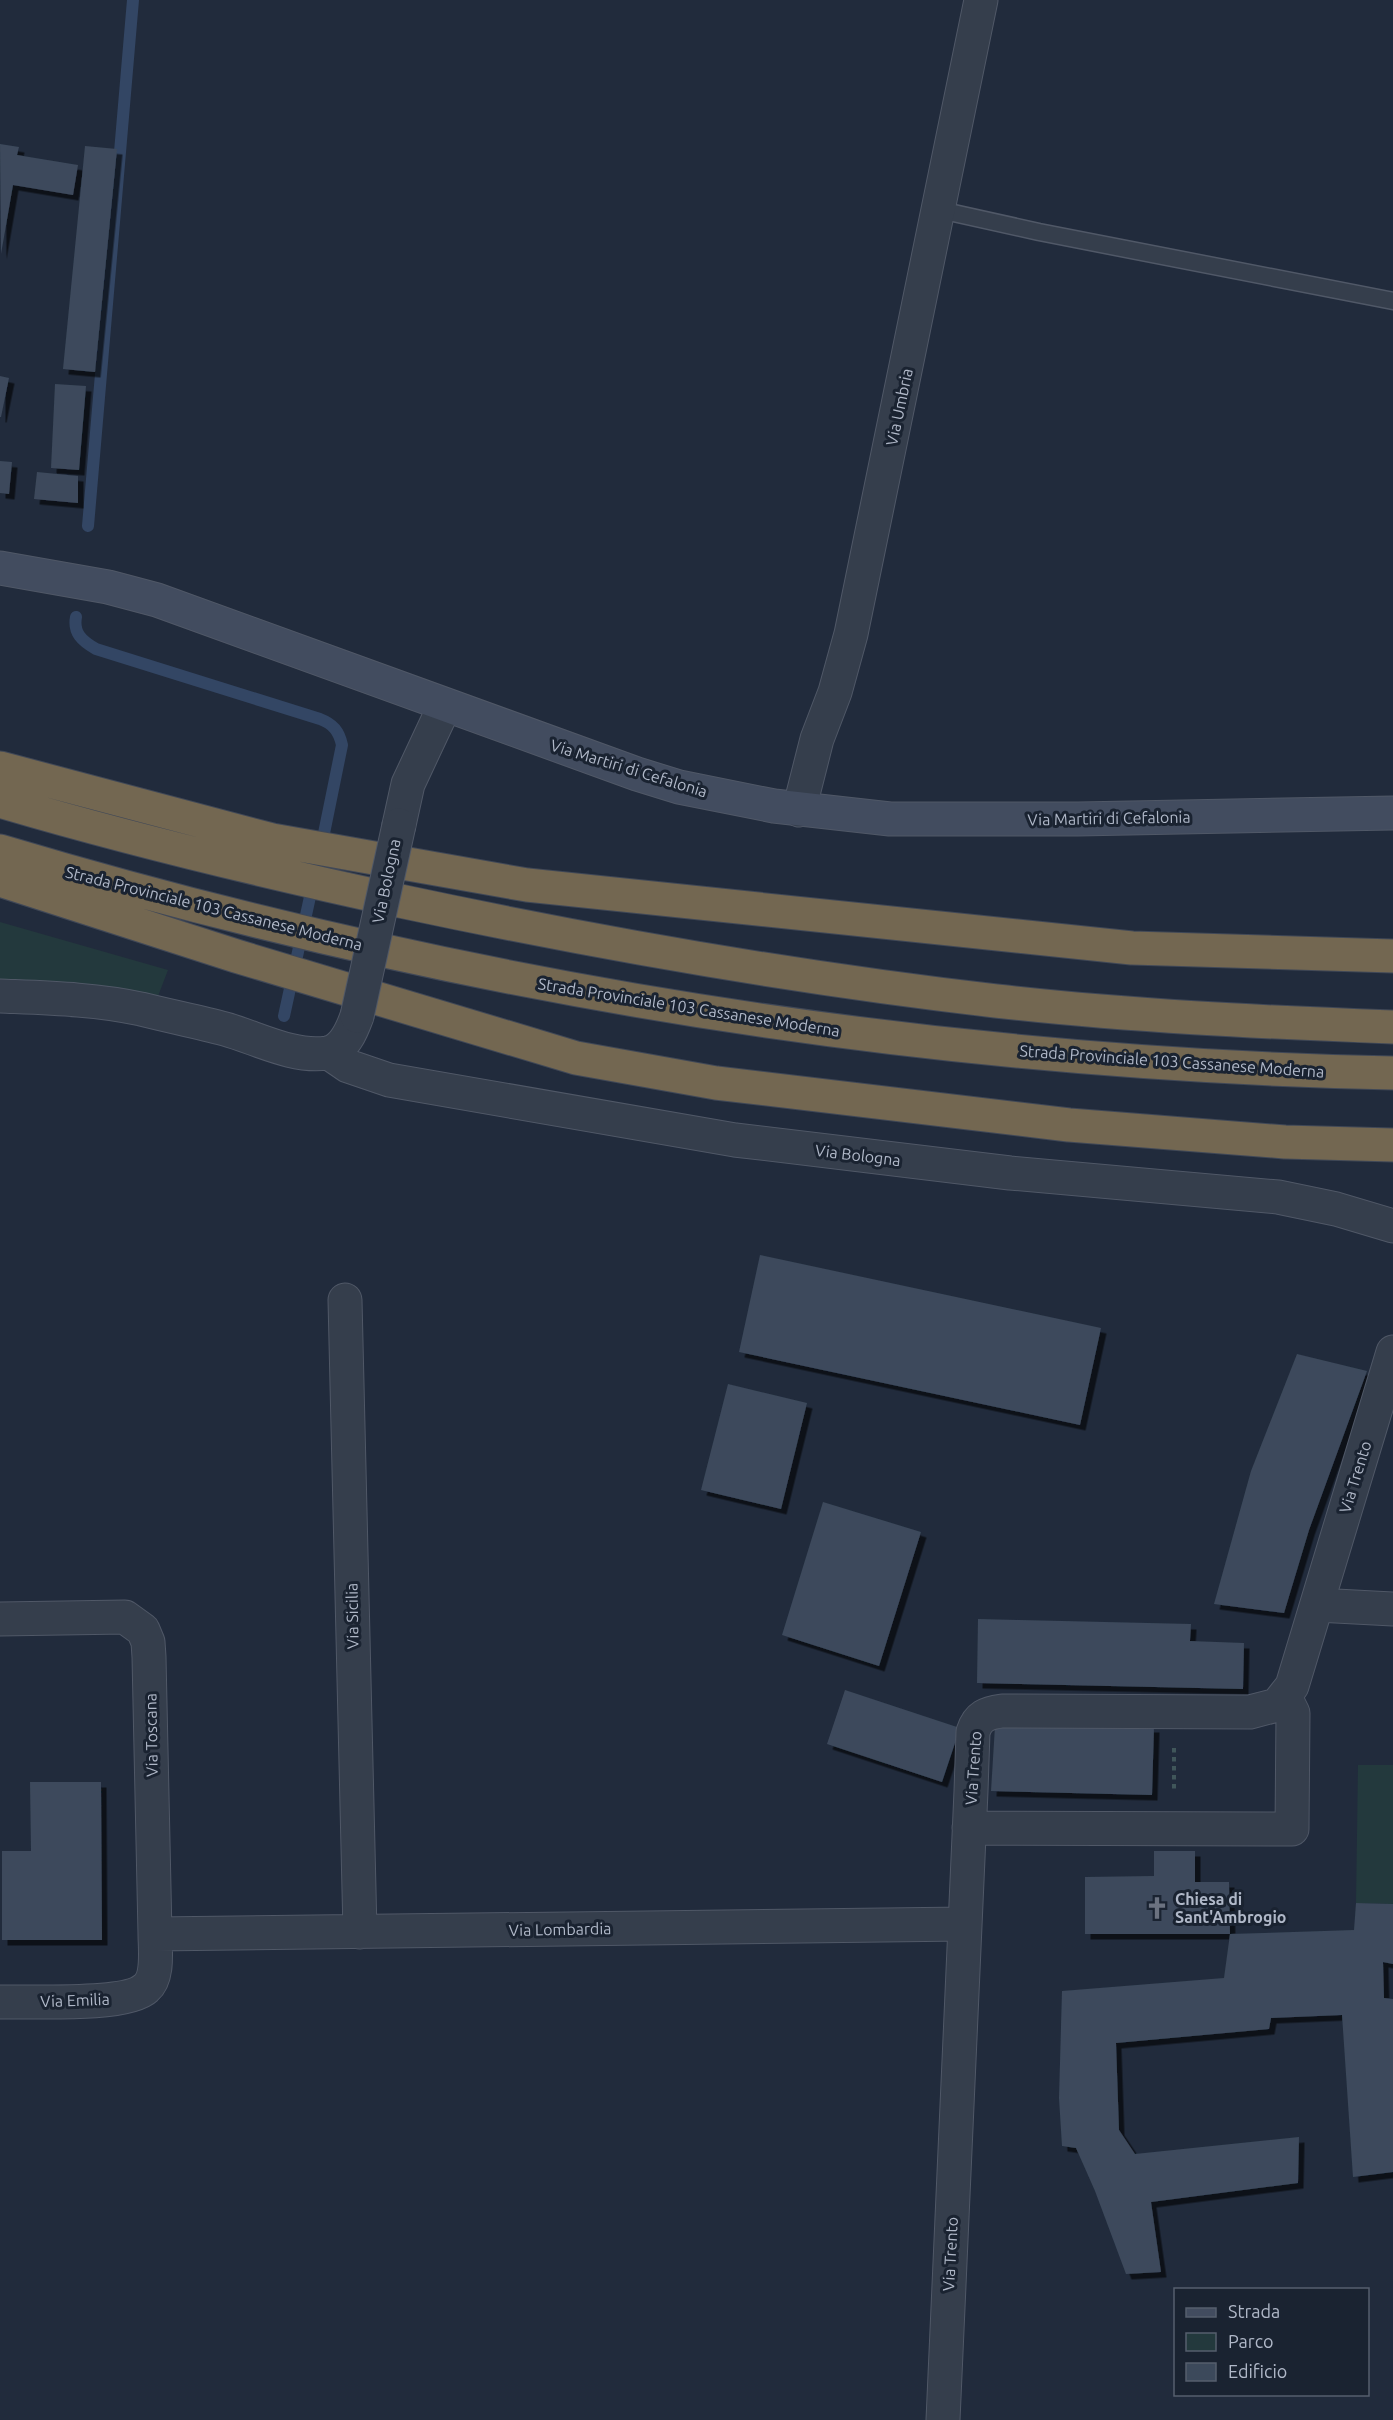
<svg xmlns="http://www.w3.org/2000/svg" width="1393" height="2420" viewBox="0 0 1393 2420" font-family="Ubuntu,sans-serif">
<defs>
<filter id="shadow"><feDropShadow dx="5.5" dy="5.5" stdDeviation="0" flood-color="#0009"/></filter>
</defs>
<rect width="100%" height="100%" fill="#212b3c"/>
<path fill="#23393d" d="M0,922L168,970L152,1012L0,996Z
M1358,1765H1393V1904L1356,1903Z"/>
<g fill="none" stroke-linecap="round" stroke-linejoin="round">
<path stroke="#334664" stroke-width="12" d="M88,526L133,0
M76,617C73,633 82,641 96,649L320,719C333,724 339,731 342,745L321,848
M284,1016L313,883"/>
</g>
<path fill="#3c495b" filter="url(#shadow)" d="M0,144L19,147L17,155L78,165L73,195L13,185L1,254Z
M85,146L117,149L95,372L63,369Z
M0,376L9,378L1,417H0Z
M55,384L86,386L79,470L51,468Z
M0,461L12,462L9,494L0,493Z
M37,472L78,476V503L34,499Z
M760,1255L1101,1328L1080,1425L739,1352Z
M1297,1354L1367,1371L1309,1530L1284,1613L1214,1604L1251,1471Z
M728,1384L807,1403L781,1509L701,1490Z
M823,1502L921,1532L879,1666L782,1635Z
M978,1619L1191,1624L1190,1641L1244,1643L1243,1689L977,1683Z
M845,1690L960,1728L942,1782L827,1744Z
M995,1726L1154,1727L1152,1795L991,1791Z
M30,1782H101L102,1940H2V1851H31Z
M1154,1851H1195V1882H1229L1230,1934H1085V1877L1154,1876Z
M1356,1903L1393,1904V1964L1383,1962L1384,1998L1393,1999V2172L1353,2177L1342,2015L1271,2018L1269,2029L1116,2043L1119,2130L1135,2154L1299,2137L1298,2183L1151,2202L1161,2272L1126,2274L1095,2191L1076,2148L1062,2146L1059,2098L1062,1991L1224,1978L1230,1934L1354,1930Z"/>
<g fill="none" stroke-linecap="round" stroke-linejoin="round">
<g stroke="#505867" stroke-width="19">
<path id="lane" d="M940,210L1039,232L1393,301"/>
</g>
<g stroke="#505867" stroke-width="35">
<path id="street" d="M799,810L817,739L835,692L851,634L981,0
M399,825L408,784L445,705
M0,996C47,998 95,999 141,1009C169,1016 198,1022 225,1029C257,1038 293,1058 327,1053C344,1050 352,1030 357,1016
M329,1053L348,1066L389,1080L735,1140L1010,1173L1278,1197L1336,1209L1393,1226
M345,1300L360,1932
M1317,1605L1393,1609
M0,1619L125,1617L143,1630L148,1642L149,1657L155,1934C155,1949 159,1977 146,1988C126,2007 30,2001 0,2002
M969,1828L1292,1829L1293,1713L1285,1697
M155,1934L965,1924
M943,2420L971,1791L973,1732C978,1716 987,1713 1002,1711L1250,1712L1277,1705L1292,1686L1393,1352"/>
</g>
<g stroke="#505867" stroke-width="35">
<path id="secondary" d="M0,568L108,587L157,600L637,774L679,787L774,806L890,819H1078L1393,813"/>
</g>
<g stroke="#404857" stroke-width="35">
<path id="highway" d="M0,768L272,840L527,885L1132,948L1393,956
M0,801C132,840 266,872 400,901C597,943 796,978 996,1001C1128,1016 1260,1022 1393,1027
M0,851C452,986 921,1063 1393,1073
M0,880L236,956L576,1058L716,1083L1069,1125L1285,1142L1393,1145"/>
</g>
<path stroke="#40565a" stroke-width="4" stroke-dasharray="4.5 4.5" stroke-linecap="butt" d="M1174,1748V1792"/>
<use href="#lane" stroke="#353e4c" stroke-width="16"/>
<use href="#street" stroke="#353e4c" stroke-width="33"/>
<use href="#secondary" stroke="#424c5f" stroke-width="33"/>
<use href="#highway" stroke="#736751" stroke-width="33"/>
<g stroke="#505867" stroke-width="35" stroke-linecap="butt">
<path id="street-bridge" d="M357,1016L399,825"/>
</g>
<use href="#street-bridge" stroke="#353e4c" stroke-width="33"/>
</g>
<defs>
<g id="church-bare" transform="scale(1.8)"><path d="M-1.2-6h2.4v3.5h3.3v2.4h-3.3V6h-2.4V-.1h-3.3v-2.4h3.3Z" fill="#6b7280" stroke="#1a2331" stroke-width="2.5" paint-order="stroke"/></g>
</defs>
<g fill-rule="evenodd">
<use href="#church-bare" x="1157" y="1908"/>
</g>
<g text-anchor="middle" stroke-width="6" stroke-linejoin="round" paint-order="stroke">
<g font-size="16" fill="#b0b8c8" stroke="#1a2331">
<text transform="translate(899 407) rotate(-78)" y="6">Via Umbria</text>
<text transform="translate(629 768) rotate(17)" y="6">Via Martiri di Cefalonia</text>
<text transform="translate(1109 818) rotate(-1)" y="6">Via Martiri di Cefalonia</text>
<text transform="translate(386 881) rotate(-78)" y="6">Via Bologna</text>
<text transform="translate(214 908) rotate(14)" y="6">Strada Provinciale 103 Cassanese Moderna</text>
<text transform="translate(689 1007) rotate(9)" y="6">Strada Provinciale 103 Cassanese Moderna</text>
<text transform="translate(1172 1061) rotate(4)" y="6">Strada Provinciale 103 Cassanese Moderna</text>
<text transform="translate(858 1155) rotate(7)" y="6">Via Bologna</text>
<text transform="translate(1355 1477) rotate(-73)" y="6">Via Trento</text>
<text transform="translate(352 1616) rotate(-91)" y="6">Via Sicilia</text>
<text transform="translate(151 1735) rotate(-91)" y="6">Via Toscana</text>
<text transform="translate(973 1768) rotate(-86)" y="6">Via Trento</text>
<text transform="translate(560 1929) rotate(-1)" y="6">Via Lombardia</text>
<text transform="translate(75 2000) rotate(-2)" y="6">Via Emilia</text>
<text transform="translate(950 2254) rotate(-87)" y="6">Via Trento</text>
</g>
<g font-size="16" font-weight="bold" fill="#b0b8c8" stroke="#1a2331" text-anchor="start">
<text x="1175" y="1905">Chiesa di<tspan x="1175" dy="18">Sant'Ambrogio</tspan></text>
</g>
</g>
<rect x="1174" y="2288" width="195" height="108" fill="#1a2331" stroke="#565f6d" stroke-width="1.5"/>
<rect x="1186" y="2308" width="30" height="9" fill="#424c5f" stroke="#565f6d" stroke-width="1.5"/>
<text x="1228" y="2318" font-size="18" fill="#b0b8c8">Strada</text>
<rect x="1186" y="2333" width="30" height="18" fill="#23393d" stroke="#565f6d" stroke-width="1.5"/>
<text x="1228" y="2348" font-size="18" fill="#b0b8c8">Parco</text>
<rect x="1186" y="2363" width="30" height="18" fill="#3c495b" stroke="#565f6d" stroke-width="1.5"/>
<text x="1228" y="2378" font-size="18" fill="#b0b8c8">Edificio</text>
</svg>
